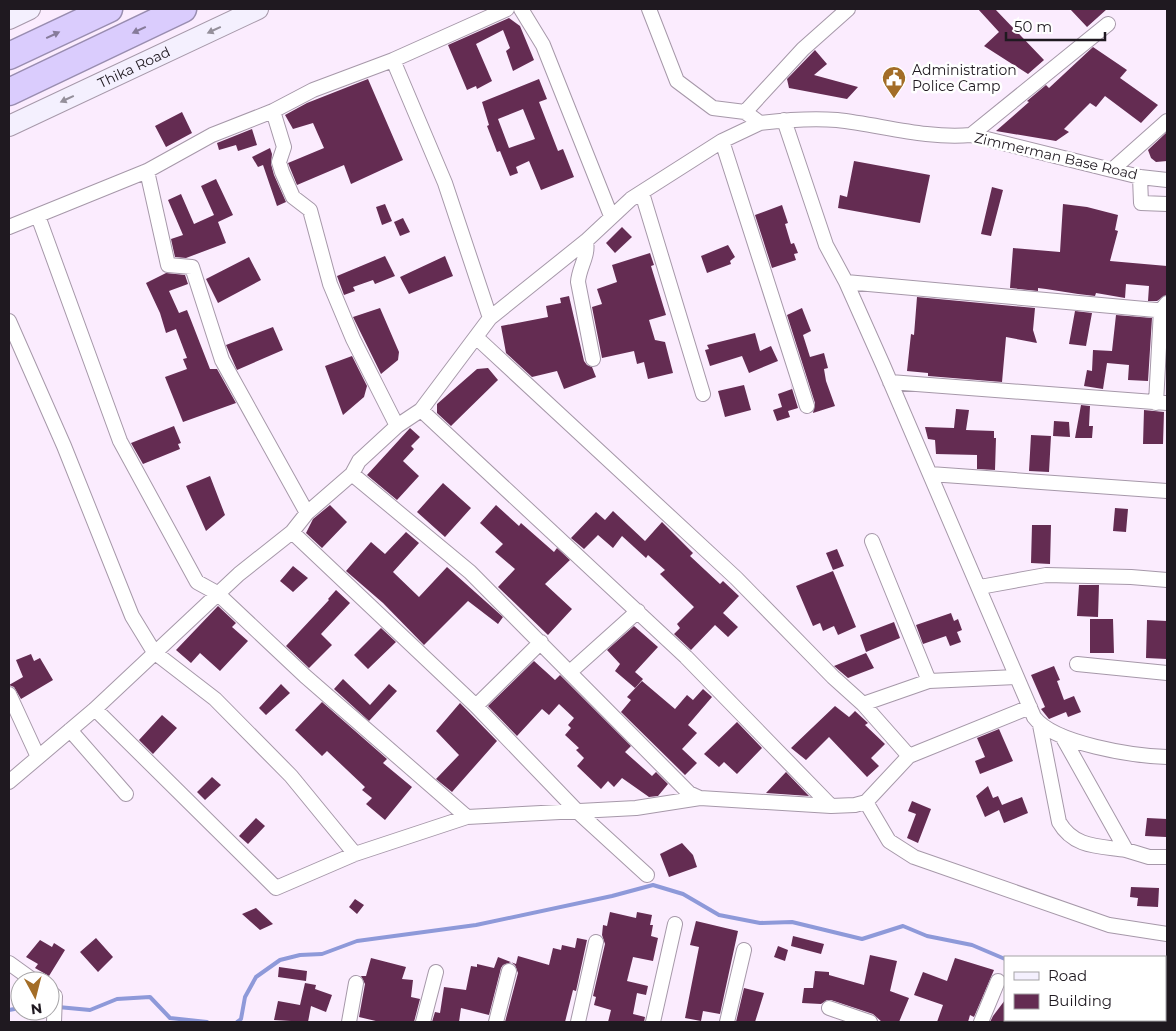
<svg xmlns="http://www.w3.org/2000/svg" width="1176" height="1031" viewBox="0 0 1176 1031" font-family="Montserrat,sans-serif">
<rect width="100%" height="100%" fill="#fbecfe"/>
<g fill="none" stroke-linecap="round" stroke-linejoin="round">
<path stroke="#8e99d9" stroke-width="4" d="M1165,999L1167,1001
M58,1007L90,1010L117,999L150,997L170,1018L207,1022
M9,1010L20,1008
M237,1022L241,1019L245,997L256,977L280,960L300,955L322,954L357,941L476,925L612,896L653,885L683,894L719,915L760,923L792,922L862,939L903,926L927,936L972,945L1005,959"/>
</g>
<path fill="#642c52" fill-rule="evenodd" d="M978,9H995L1044,60L1028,74L984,46L999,32Z
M1070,9H1107L1087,27Z
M509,18L520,26L534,60L513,71L506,51L510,48L503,30L476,44L492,81L477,89L476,86L467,90L448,45Z
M1093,47L1127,70L1120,78L1158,105L1141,123L1105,96L1096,107L1090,103L1064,129L1069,132L1056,141L996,131L1029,102L1027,101L1046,85L1049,88Z
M815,50L827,64L814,75L858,87L847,99L789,88L787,79Z
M368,79L403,160L351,184L344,165L297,185L288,163L324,148L313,123L293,129L285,115L307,103Z
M539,79L547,99L539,102L558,151L563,149L574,177L541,190L529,161L516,167L518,173L510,176L500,151L497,152L487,126L489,125L482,102ZM523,109L535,139L509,148L498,119Z
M182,112L192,133L166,147L155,126Z
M252,129L257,145L238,151L236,145L219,150L217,143Z
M1167,132V161L1156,162L1151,158L1148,150Z
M270,148L272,154L271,164L274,175L286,202L277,206L263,165L258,167L252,157Z
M854,161L930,175L920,223L838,208L840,195L847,197Z
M216,179L233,215L218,222L226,243L186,258L175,257L171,239L183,235L168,200L181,194L194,224L214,215L201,186Z
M992,187L1003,190L991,236L981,234Z
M385,204L392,221L382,225L376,207Z
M1063,204L1087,207L1118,215L1115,230L1118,231L1110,261L1167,266L1166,295L1157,301H1148L1149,286L1126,284L1125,298L1096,293L1095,296L1078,294L1046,289L1038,288V291L1010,288L1013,248L1060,252Z
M782,205L788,223L785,224L791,244L794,243L798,253L794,254L796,260L772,268L755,215Z
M403,218L410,232L400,236L394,222Z
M622,227L632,237L615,253L606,243Z
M728,245L735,257L730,261L731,264L707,273L701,256Z
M650,253L654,265L651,266L666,315L649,320L655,340L665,342L673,373L648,379L644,362L637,364L634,351L602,358L592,307L602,304L597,289L617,282L612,265Z
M385,256L395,276L375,284L373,280L353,287L355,291L344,295L337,276Z
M445,256L453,276L409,294L400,277Z
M249,257L261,280L218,303L206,279Z
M166,273L185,275L188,284L169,291L179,313L187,310L210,369H217L236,403L183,422L165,377L187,369L183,359L187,358L176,329L166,333L160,313L146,283Z
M569,296L584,361L587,365L592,367L596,377L564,389L557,371L532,377L506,353L501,326L548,317L546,306L561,303L560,298Z
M917,297L1035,308L1033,330L1037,343L1006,337L1002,382L928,376V373L907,371L911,334L914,335Z
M380,308L399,352L398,360L381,374L353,317Z
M802,308L811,331L803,335L810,357L824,353L828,368L824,369L826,381L835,406L813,413L815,403L787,315Z
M1075,311L1092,313L1086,346L1069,344Z
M1116,315L1152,318L1148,381L1128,380L1129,365L1107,363L1103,389L1084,386L1087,370L1092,371L1093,350L1112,351Z
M273,327L283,350L237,370L226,345Z
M755,333L760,351L771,346L778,361L749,373L742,356L710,366L705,350L709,349L707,345Z
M352,356L367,386L364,397L343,415L325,366Z
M488,368L498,380L451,426L437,413V404L477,369Z
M790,382L798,408L788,411L790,417L777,421L773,410L782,407L778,394L792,389Z
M744,385L751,410L725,417L718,391Z
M1081,405L1090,406L1089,426H1093L1092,438H1075Z
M956,409L969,410L966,430L994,431V438H996L995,470L977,469V455L936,454L935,440L928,439L925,427L954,428Z
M1144,410L1164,412L1163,444H1143Z
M1054,421L1069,422L1070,437L1053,436Z
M174,426L181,443L178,444L180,449L143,464L131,443Z
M410,428L420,437L411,446L414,449L403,461L419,476L397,500L367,475Z
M1031,435L1051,436L1049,472L1029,471Z
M210,476L225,515L206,531L186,486Z
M443,483L471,508L445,537L417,512Z
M330,505L347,522L322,548L306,533L313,519Z
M496,505L519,526L521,523L554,552L557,548L570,560L545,584L572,609L548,635L498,587L515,569L495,552L503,544L480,523Z
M1115,508L1128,509L1126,532L1113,531Z
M613,511L645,541L662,522L693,553L690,556L720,584L723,581L739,596L723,613L738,627L728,637L715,625L691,650L674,634L680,628L677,624L694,607L660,574L665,570L648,555L646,558L622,536L613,548L598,535L584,549L571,538L596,512L605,520Z
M1032,525H1051L1050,564L1031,563Z
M406,532L419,543L393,572L419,597L447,567L503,617L498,624L468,601L424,645L383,603L346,571L371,542L385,554Z
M837,549L844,566L833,570L826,553Z
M293,566L308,578L293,592L280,581Z
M833,571L856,627L838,635L834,626L823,631L820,623L813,626L796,586Z
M1079,585H1099L1098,617L1077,616Z
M336,590L350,603L321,634L332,645L309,668L286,646L329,600L328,599Z
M218,606L236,623L232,627L248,641L220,671L200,653L191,663L176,650Z
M951,613L954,621L958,619L962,630L957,632L961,642L950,646L946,636L923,644L916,625Z
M1090,619H1113L1114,653H1090Z
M1147,620L1167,621V659L1146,658Z
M894,622L900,638L866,652L860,635Z
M634,626L658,647L635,672L643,679L635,688L615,671L620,664L607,650Z
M381,628L396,642L368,669L354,655Z
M866,653L874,668L848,678L834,666Z
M31,654L34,661L40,658L53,680L21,699L14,687L9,685L23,677L16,660Z
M534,661L555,680L560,675L631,746L625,752L652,776L656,772L668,784L658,796L649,797L622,778L614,787L608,781L601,789L577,766L584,758L576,750L579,748L565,735L571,728L568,725L574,718L559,704L549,715L542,709L517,736L488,706Z
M1054,666L1060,680L1057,681L1064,700L1074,696L1081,712L1068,717L1066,712L1049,719L1041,709L1045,707L1031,675Z
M343,679L370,705L389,684L397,691L369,721L334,689Z
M642,681L675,709L687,695L693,700L703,689L712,697L688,725L697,733L682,749L697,763L685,775L621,712L631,700L627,697Z
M281,684L290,693L266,715L259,708Z
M322,702L387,759L383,763L412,787L385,820L366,804L372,798L362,790L365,787L327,751L322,756L295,730Z
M460,703L497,741L452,792L436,779L459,755L436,731Z
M835,706L849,717L855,711L868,723L865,725L885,744L871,758L879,766L867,777L829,737L806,760L791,748Z
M162,715L177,728L153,754L139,740Z
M737,722L762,748L737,774L724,762L719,767L704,754Z
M999,729L1013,761L980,774L975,761L985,757L977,738Z
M786,772L809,796L766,793Z
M212,777L221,785L205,800L197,792Z
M988,786L993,798L998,796L1002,805L1022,797L1028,813L1004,823L999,810L985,817L976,796Z
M912,801L931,809L918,843L907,838L916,814L908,811Z
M256,818L265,826L248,844L239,836Z
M1147,818L1167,819L1166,837L1145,836Z
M682,843L693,855L697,867L669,877L660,854Z
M1131,887L1159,888L1158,907L1137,906L1138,898L1130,897Z
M355,899L364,905L357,914L349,907Z
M256,908L273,924L260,930L242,914Z
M610,912L636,918L637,912L652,915L650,925H653L651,936L658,938L653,961L633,957L627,981L648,986L646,995L637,993L633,1014L645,1017L644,1022H608L611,1010L594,1005L596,997L593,996L605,944L602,935L603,925L607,926Z
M696,921L738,931L720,1014L703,1011L701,1021L685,1018L699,947L690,945Z
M793,936L824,944L821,954L791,946Z
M96,938L113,957L98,972L80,952Z
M577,938L587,940L576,991L573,990L565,1022H505L518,973L515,965L511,962L503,965L501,968L489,1015L461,1008L459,1022H432L435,1012L440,1013L444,987L466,990L471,966L477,967V964L494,968L498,957L516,964L518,956L549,965L553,948L561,950L562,945L575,948Z
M40,940L52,947L54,943L65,950L49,976L35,968L38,964L26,957Z
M778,946L788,950L785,961L774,957Z
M870,955L897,961L890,991L909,998L899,1022H882L873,1014L831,1000H827L821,1004L802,1003L804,988H813L815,971L829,972V975L864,985Z
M371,958L406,967L402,979L413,980L411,997L420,999L414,1022H380L359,1017L365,984L361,976H366Z
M955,958L994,970L974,1017L970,1015L968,1022H937L943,1005L914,995L923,972L947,981Z
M279,967L307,971L306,981L278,977Z
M305,983L316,985L315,989L332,995L326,1012L311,1006L308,1022L274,1020L278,1001L300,1005Z
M744,988L764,993L755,1022H736Z
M1005,1000V1022H990L993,1016Z"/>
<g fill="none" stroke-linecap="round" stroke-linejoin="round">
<g stroke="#a698a9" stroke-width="16">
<path id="street" d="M521,9L543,45L611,216
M649,9L677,81L713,108L745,112L760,123C785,120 812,118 837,120C882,125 926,139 971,135L1140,177L1167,180
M393,60L445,183L490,318
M273,111L284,147L279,162L282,172L293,197L310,210L330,284L353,339L397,426
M745,112L803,49L848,9
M784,120L826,245L846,282L883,365L1034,717C1054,744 1134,756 1167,757
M971,135L1108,24
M722,141L807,406
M1113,169L1167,121
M147,171L168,265L192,267L222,360L307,513
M1140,177L1141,203L1167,204
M642,193L703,394
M38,216L120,441L197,582L217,593L305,676L467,817
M9,227L147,171L212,135L273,111L313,90L393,60L507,9
M586,241C589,256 579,267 578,282L593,359
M846,282L1167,311
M9,321L64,446L132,616L154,652L215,699L291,776L355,854
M477,338L736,578L833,677L863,704L929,681L1016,677
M890,382L1167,403
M1156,403L1161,310L1167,303
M421,410L686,657L831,806
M352,474L470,572L689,793L700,798L831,806L855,805L866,802L909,756L1030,707
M930,474L1167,491
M292,532L476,706L578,812L647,875
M872,541L929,681
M980,587L1046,575L1131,577L1167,580
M1077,664L1167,673
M570,672L638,611
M9,694L38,757
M863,704L909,756
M476,706L541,642
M95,709L276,888L355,854L467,817L636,808L700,798
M1040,725L1059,822C1074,848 1099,846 1126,850
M70,730L126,794
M1062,736L1126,850L1149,857H1167
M9,782L95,709L239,574L292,532L307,513L352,474L359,461L397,426L421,410L490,318L586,241L631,199L722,141L760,123
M866,802L889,841L914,857L1109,925L1167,934
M9,963L34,981
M50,992L55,996L54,1022
M829,1008L870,1022
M349,1022L356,983
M423,1022L436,972
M496,1022L509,971
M578,1022L596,942
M653,1022L675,924
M727,1022L744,950
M981,1022L998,981"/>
</g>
<g stroke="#a698a9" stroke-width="22">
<g id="secondary">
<path d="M9,19L30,9"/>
<path id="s1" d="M9,126L258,9"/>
</g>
</g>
<g stroke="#998db0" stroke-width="29">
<path id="highway" d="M9,56L109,9
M9,92L183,9"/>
</g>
<use href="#street" stroke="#fff" stroke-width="14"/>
<use href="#secondary" stroke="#f4f0fe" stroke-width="20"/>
<use href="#highway" stroke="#daccfd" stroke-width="26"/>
</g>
<defs><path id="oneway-solid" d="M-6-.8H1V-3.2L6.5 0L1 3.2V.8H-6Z" transform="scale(1.25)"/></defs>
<g fill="#867b9a">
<use href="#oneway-solid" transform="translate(139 30) rotate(155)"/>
<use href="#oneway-solid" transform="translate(53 35) rotate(-25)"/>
</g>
<g fill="#948f9a">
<use href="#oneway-solid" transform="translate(214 30) rotate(155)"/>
<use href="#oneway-solid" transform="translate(67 99) rotate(155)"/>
</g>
<defs>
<g id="civic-pin" transform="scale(1.25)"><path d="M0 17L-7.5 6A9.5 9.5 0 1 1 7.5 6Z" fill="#a36d27" stroke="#fff"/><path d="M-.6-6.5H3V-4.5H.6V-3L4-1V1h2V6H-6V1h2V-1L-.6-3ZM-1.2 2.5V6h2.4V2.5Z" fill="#fff"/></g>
</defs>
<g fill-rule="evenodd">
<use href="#civic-pin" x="894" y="78"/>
</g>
<g text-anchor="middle" stroke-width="5" stroke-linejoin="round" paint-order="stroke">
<g font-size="14" fill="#1f1920" stroke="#fff">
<text dy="5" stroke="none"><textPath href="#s1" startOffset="138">Thika Road</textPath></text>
<text transform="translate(1056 156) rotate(13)" y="5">Zimmerman Base Road</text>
</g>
<g font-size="14" fill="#1f1920" stroke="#fff" text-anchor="start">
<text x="912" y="75">Administration<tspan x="912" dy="16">Police Camp</tspan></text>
</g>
</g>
<rect width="1176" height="1031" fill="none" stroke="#1f1920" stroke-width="20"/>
<rect x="1004" y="956" width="162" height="65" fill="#ffffff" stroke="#a5a3a6"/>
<rect x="1014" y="972" width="25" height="8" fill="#f4f0fe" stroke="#a5a3a6"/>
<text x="1048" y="981" font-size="15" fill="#1f1920">Road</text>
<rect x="1014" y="994" width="25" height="15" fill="#642c52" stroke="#a5a3a6"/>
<text x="1048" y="1006" font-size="15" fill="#1f1920">Building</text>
<g transform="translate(35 996) rotate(173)"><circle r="24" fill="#ffffff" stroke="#a5a3a6"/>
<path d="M0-4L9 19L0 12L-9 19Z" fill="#a36d27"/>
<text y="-8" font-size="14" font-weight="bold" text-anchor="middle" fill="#1f1920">N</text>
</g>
<path d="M1006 32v8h99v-8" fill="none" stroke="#1f1920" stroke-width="2.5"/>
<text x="1014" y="32" font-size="15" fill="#1f1920" stroke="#ffffff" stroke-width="4" paint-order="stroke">50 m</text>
</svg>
